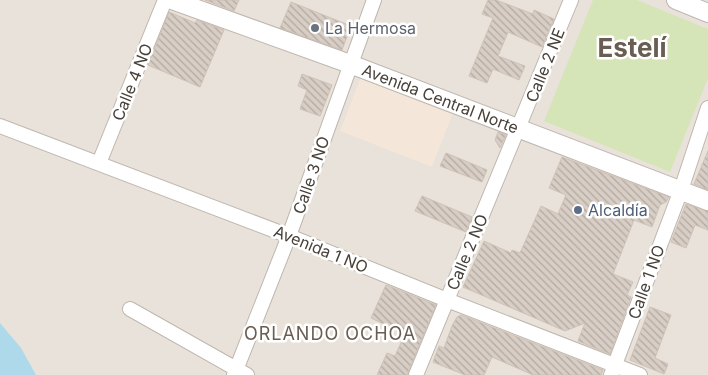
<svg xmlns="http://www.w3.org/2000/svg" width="708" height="375" viewBox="0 0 708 375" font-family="Inter,sans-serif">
<defs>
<pattern id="building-back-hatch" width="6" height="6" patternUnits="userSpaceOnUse" patternTransform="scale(1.25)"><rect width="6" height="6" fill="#d8cec5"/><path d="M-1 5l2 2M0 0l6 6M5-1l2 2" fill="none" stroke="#b1a9a1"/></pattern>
</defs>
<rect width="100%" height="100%" fill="#f4f1ec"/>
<path fill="#e8e2da" d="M0,0H708V375H0Z"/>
<path fill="#f4e6d9" d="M361,77L453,113L432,167L340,131Z"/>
<path fill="#d6e5b8" d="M593,0H637L708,29V78L670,172L544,121Z"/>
<path fill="#aed9eb" d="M0,323L21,348L36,375H0Z"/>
<path fill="url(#building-back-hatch)" stroke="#cfc2b6" d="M205,0H239L234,11Z
M488,0H496L533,14L534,10L554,19L542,47L508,32L498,56L525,66L519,80L493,69L487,83L469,76L493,18L482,14Z
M291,2L351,26L342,50L280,28Z
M169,12L195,23L197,20L224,30L200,87L148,65Z
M302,74L332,85L320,116L300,109L307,90L298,86Z
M498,132L506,135L500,148L495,140Z
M708,151V190L694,184Z
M446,153L487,170L482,182L440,166Z
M562,157L669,197L666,202L660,205L652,227L634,220L613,274L633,282L627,295L631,297L610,354L578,341L585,323L565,331L463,287L484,241L511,253L512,250L520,253L541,206L558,214L566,195L549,188Z
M422,196L472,217L466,232L415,211Z
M686,204L708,211V230L695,225L686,248L671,242Z
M386,285L436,305L407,375H377L387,353L395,356L405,334L371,318Z
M650,307L671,315L655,358L668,364L664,374L630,360Z
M461,315L603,370L601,375H533L492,357L484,375H465L433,362L439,346L444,348L452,326L457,317Z"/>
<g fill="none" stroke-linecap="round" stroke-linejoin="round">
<g stroke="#bfb7af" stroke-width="16">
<path id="minor" d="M0,126L289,236L447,300L640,375
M99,163L165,0
M130,309L247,375
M234,375L289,236L374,0
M416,375L571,0
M611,375L681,190L708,108"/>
</g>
<g stroke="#bfb7af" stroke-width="20">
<g id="tertiary">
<path id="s1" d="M172,0L350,64L708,201"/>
<path d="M676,0L708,13"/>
</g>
</g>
<use href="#minor" stroke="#fff" stroke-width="14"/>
<use href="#tertiary" stroke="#fff" stroke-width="18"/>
</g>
<circle fill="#6b7280" stroke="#fff" stroke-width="2" cx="315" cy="28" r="5"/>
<circle fill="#5c6f8a" stroke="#fff" stroke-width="2" cx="578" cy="210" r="5"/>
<g text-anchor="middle" stroke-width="5" stroke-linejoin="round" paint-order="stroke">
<g font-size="16" fill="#5b616d" stroke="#fff" text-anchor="start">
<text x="325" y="34">La Hermosa</text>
</g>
<g font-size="16" fill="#48413a" stroke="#fff">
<text transform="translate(545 65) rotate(-68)" y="6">Calle 2 NE</text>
<text transform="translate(132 82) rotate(-68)" y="6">Calle 4 NO</text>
<text dy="6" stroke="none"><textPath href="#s1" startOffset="286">Avenida Central Norte</textPath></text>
<text transform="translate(311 175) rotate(-71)" y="6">Calle 3 NO</text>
<text transform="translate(321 249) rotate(22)" y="6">Avenida 1 NO</text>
<text transform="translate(467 252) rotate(-67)" y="6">Calle 2 NO</text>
<text transform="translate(646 282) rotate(-70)" y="6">Calle 1 NO</text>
</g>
<g font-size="16" fill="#4e5e75" stroke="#fff" text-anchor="start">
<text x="588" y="216">Alcaldía</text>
</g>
<g font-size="18" letter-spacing="1" fill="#6a5e52" stroke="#fff">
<text x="330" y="340">ORLANDO OCHOA</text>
</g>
<g font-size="26" font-weight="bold" fill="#6a5e52" stroke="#fff">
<text x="632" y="57">Estelí</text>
</g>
</g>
</svg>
